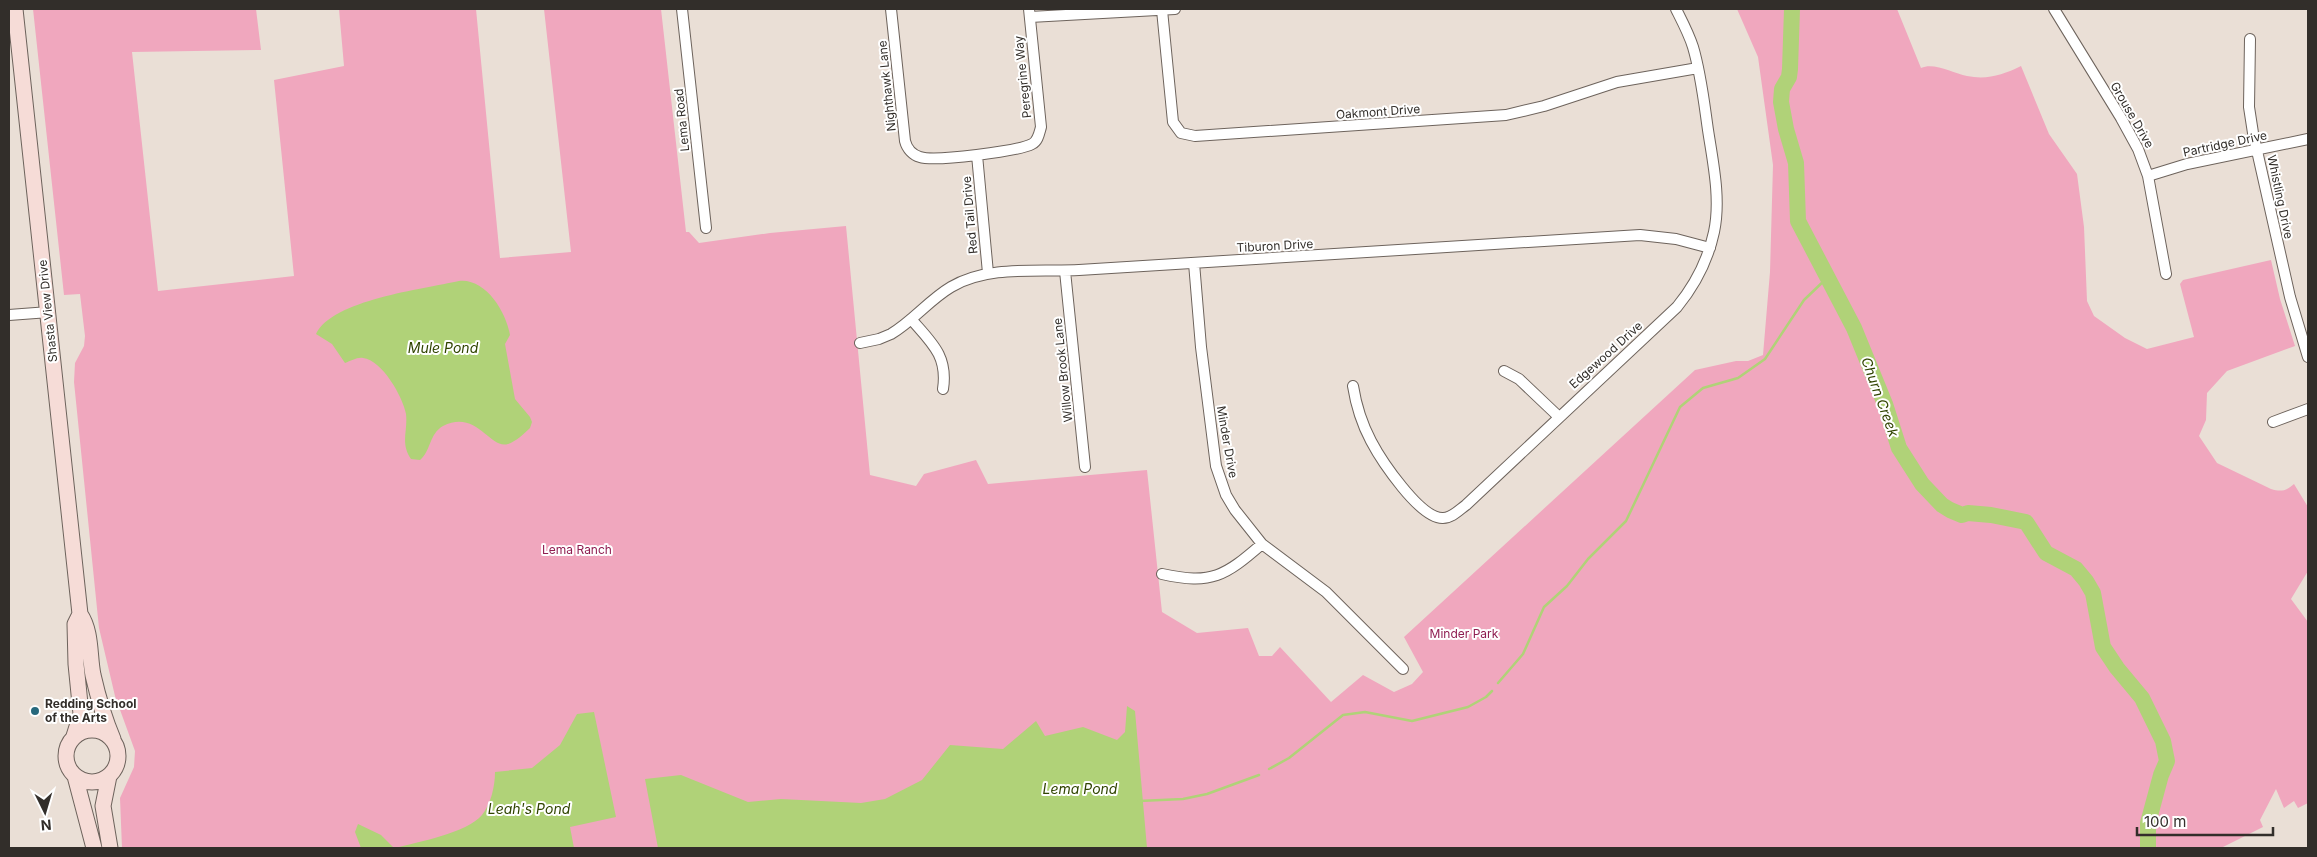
<svg xmlns="http://www.w3.org/2000/svg" width="2317" height="857" viewBox="0 0 2317 857" font-family="Inter,sans-serif">
<rect width="100%" height="100%" fill="#eadfd6"/>
<path fill="#f0a7be" d="M33,9H256L261,50L132,52L158,291L294,276L274,80L344,66L339,9H476L500,258L571,252L544,9H661L686,232H689L699,243L770,233L846,226L870,475L916,486L924,474L976,460L988,484L1147,470L1162,612L1197,633L1248,628L1259,656H1272L1280,647L1331,702L1363,675L1394,692L1412,684L1423,672L1404,637L1695,370L1736,361H1748L1763,355L1770,272L1773,165L1758,57L1737,9H1897L1921,68C1934,62 1953,73 1967,76C1987,80 2003,75 2021,66L2049,134L2077,174L2084,227L2087,301L2094,316L2125,338L2147,349L2194,337L2180,284L2183,280L2271,260L2280,299L2295,346L2227,371L2207,393L2206,420L2199,436L2217,463L2271,489C2281,492 2286,491 2294,484L2308,507V571L2291,599L2308,622V803L2298,808L2294,801L2284,808L2276,789L2260,820L2263,827L2221,848H122L120,798L134,767L135,751L115,696L99,628L74,382L75,363L84,346L85,336L80,294L64,295Z"/>
<path fill="#b0d278" d="M459,281C485,278 506,311 510,335L505,344L515,399L530,417L532,422L530,428C525,433 515,442 508,444C490,450 477,409 443,426C429,434 431,451 420,460L411,459C400,443 408,431 406,414C403,397 382,360 363,358C357,357 351,361 345,363L332,344L316,334C332,300 423,289 459,281Z
M1127,706L1135,711L1147,848H658L645,779L681,775L748,802L781,799L861,803L885,799L922,780L950,745L1003,749L1036,721L1045,736L1083,727L1117,740L1125,732Z
M594,712L616,817L570,827L574,848H396C417,842 467,833 482,815C491,804 495,786 495,772L532,768L560,745L577,714Z
M358,824L381,835L394,848H361L355,832Z"/>
<g fill="none" stroke-linecap="round" stroke-linejoin="round">
<path stroke="#b0d278" stroke-width="2.5" d="M1498,683L1523,654L1544,607L1567,586L1588,559L1626,521L1680,407L1703,388L1738,378L1765,359L1804,300L1828,277
M1269,769L1289,758L1343,715L1365,712L1412,721L1468,707L1486,697L1492,691
M1139,801L1183,799L1207,794L1259,775"/>
<path stroke="#b0d278" stroke-width="16" d="M1792,9L1790,69L1789,77L1782,89L1781,102L1786,129L1796,163L1798,221L1854,328L1885,404L1899,448L1922,484L1942,505L1950,510L1962,515L1968,513L1991,515L2026,522L2046,553L2076,569L2086,581L2093,593L2103,647L2117,668L2142,698L2163,741L2167,761L2161,775L2148,823V848"/>
<g stroke="#6d635c" stroke-width="12">
<path id="minor" d="M682,9L706,228
M891,9L905,141C907,149 913,155 920,157C935,162 1019,151 1032,144C1038,141 1039,134 1041,127L1029,9
M2054,9L2121,118L2138,149L2148,176L2166,274
M1162,10L1173,122L1181,133L1195,136L1506,115L1544,106L1617,82L1698,68
M1030,17L1175,9
M2250,39L2249,107L2253,133L2290,297L2308,357
M977,155L988,273
M2148,176L2187,164L2308,139
M1194,263L1201,347L1216,466L1226,495L1235,510L1262,544L1326,592L1403,669
M1065,271L1085,467
M9,315L49,312
M911,319C932,343 948,356 943,389
M860,343L879,339L891,334C913,321 929,300 951,287C987,265 1039,272 1079,270L1640,235L1676,239L1710,248
M1504,371L1519,379L1558,416
M1353,386C1356,405 1362,424 1371,441C1381,460 1420,519 1443,518C1452,518 1459,510 1466,505L1677,307C1695,285 1708,260 1714,232C1721,199 1713,163 1708,130C1704,102 1701,74 1693,47C1689,34 1682,21 1676,9
M2273,422L2308,409
M1162,574C1212,585 1225,576 1262,544"/>
</g>
<g stroke="#6d635c" stroke-width="17">
<path id="secondary" d="M15,9L80,614C92,632 89,655 93,675C98,697 104,718 113,739
M66 756a26 26 0 1 1 52 0a26 26 0 1 1-52 0Z
M74,736L81,714L76,664L75,624L80,614
M75,776L94,848
M109,776L103,806L110,848"/>
</g>
<use href="#minor" stroke="#fff" stroke-width="10"/>
<use href="#secondary" stroke="#f6dcd7" stroke-width="15"/>
</g>
<circle fill="#27687c" stroke="#fff" stroke-width="2" cx="35" cy="711" r="5"/>
<g text-anchor="middle" stroke-width="4" stroke-linejoin="round" paint-order="stroke">
<g font-size="12" fill="#322e2a" stroke="#fff">
<text transform="translate(1023 77) rotate(-96)" y="4">Peregrine Way</text>
<text transform="translate(887 86) rotate(-96)" y="4">Nighthawk Lane</text>
<text transform="translate(1378 112) rotate(-4)" y="4">Oakmont Drive</text>
<text transform="translate(2132 115) rotate(60)" y="4">Grouse Drive</text>
<text transform="translate(682 120) rotate(-96)" y="4">Lema Road</text>
<text transform="translate(2225 144) rotate(-12)" y="4">Partridge Drive</text>
<text transform="translate(2280 197) rotate(78)" y="4">Whistling Drive</text>
<text transform="translate(970 215) rotate(-95)" y="4">Red Tail Drive</text>
<text transform="translate(1275 246) rotate(-3)" y="4">Tiburon Drive</text>
<text transform="translate(48 311) rotate(-96)" y="4">Shasta View Drive</text>
<text transform="translate(1606 355) rotate(-42)" y="4">Edgewood Drive</text>
<text transform="translate(1063 370) rotate(-96)" y="4">Willow Brook Lane</text>
<text transform="translate(1227 442) rotate(80)" y="4">Minder Drive</text>
</g>
<g font-size="12" fill="#8f1e51" stroke="#fff">
<text x="577" y="554">Lema Ranch</text>
<text x="1464" y="638">Minder Park</text>
</g>
<g font-size="12" font-weight="bold" fill="#322e2a" stroke="#fff" text-anchor="start">
<text x="45" y="708">Redding School<tspan x="45" dy="14">of the Arts</tspan></text>
</g>
<g font-size="14" font-style="italic" fill="#304400" stroke="#fff">
<text x="443" y="353">Mule Pond</text>
<text transform="translate(1880 397) rotate(70)" y="5">Churn Creek</text>
<text x="1080" y="794">Lema Pond</text>
<text x="529" y="814">Leah's Pond</text>
</g>
</g>
<rect width="2317" height="857" fill="none" stroke="#322e2a" stroke-width="20"/>
<g transform="translate(45 812) rotate(175)" stroke="#ffffff" stroke-width="4" paint-order="stroke">
<path d="M0-4L9 19L0 12L-9 19Z" fill="#322e2a"/>
<text y="-8" font-size="14" font-weight="bold" text-anchor="middle" fill="#322e2a">N</text>
</g>
<path d="M2137 827v8h136v-8" fill="none" stroke="#322e2a" stroke-width="2.5"/>
<text x="2144" y="827" font-size="15" fill="#322e2a" stroke="#ffffff" stroke-width="4" paint-order="stroke">100 m</text>
</svg>
